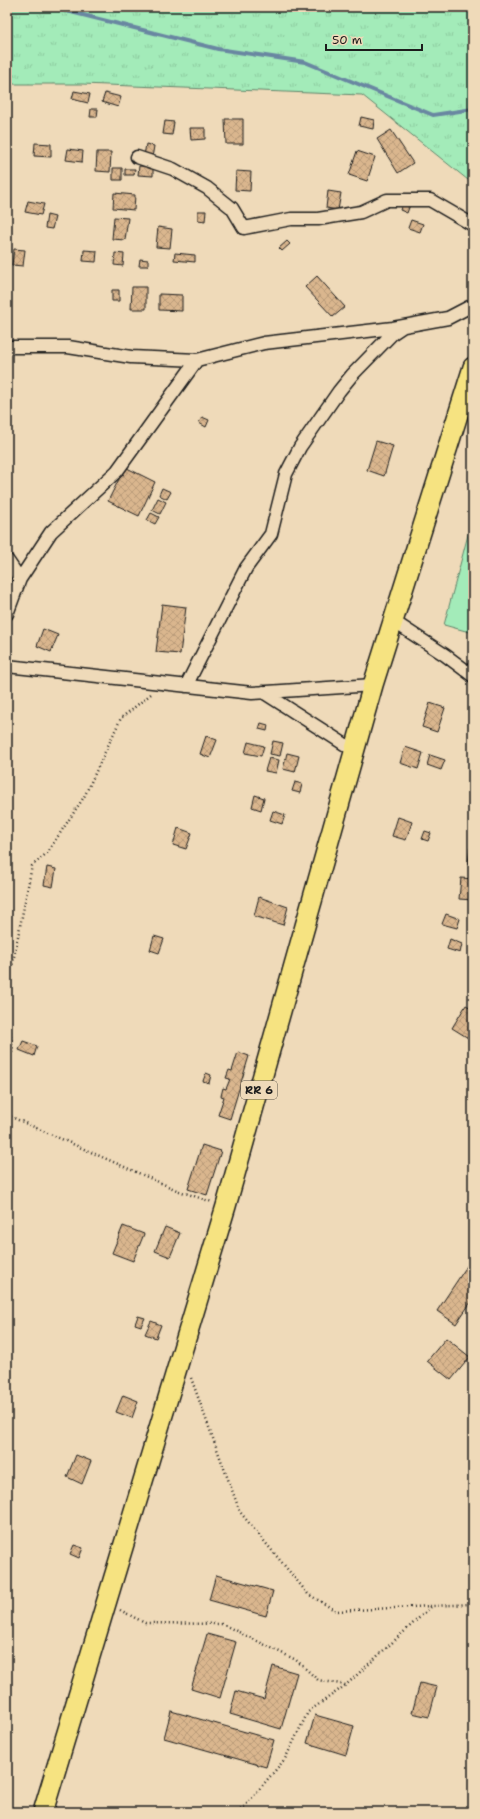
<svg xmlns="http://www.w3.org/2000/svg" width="480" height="1819" viewBox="0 0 480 1819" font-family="'Shantell Sans',sans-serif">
<defs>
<pattern id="grass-tufts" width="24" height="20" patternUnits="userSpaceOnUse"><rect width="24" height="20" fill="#a3ebb9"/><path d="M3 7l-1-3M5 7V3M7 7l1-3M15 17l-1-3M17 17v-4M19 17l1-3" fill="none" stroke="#8cc99e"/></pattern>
<pattern id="building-cross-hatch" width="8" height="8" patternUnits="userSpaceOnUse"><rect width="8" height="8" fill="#dab68e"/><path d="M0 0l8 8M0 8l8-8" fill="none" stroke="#ba9c7a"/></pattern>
</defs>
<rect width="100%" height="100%" fill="#efdab9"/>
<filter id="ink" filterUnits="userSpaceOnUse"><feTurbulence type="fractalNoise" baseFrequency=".025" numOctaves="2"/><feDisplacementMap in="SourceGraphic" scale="8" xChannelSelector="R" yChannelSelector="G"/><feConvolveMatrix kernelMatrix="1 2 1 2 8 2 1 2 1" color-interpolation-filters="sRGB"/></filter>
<g filter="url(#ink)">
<path fill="url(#grass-tufts)" stroke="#60846a" d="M7,7H473V184L362,95L82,84H7Z"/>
<path fill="#a3ebb9" stroke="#60846a" d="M473,516V633L444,625Z"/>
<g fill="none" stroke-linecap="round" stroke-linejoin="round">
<path stroke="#6987a1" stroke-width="4" d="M51,7L218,49L305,62L433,115L473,109"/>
</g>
<path fill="url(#building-cross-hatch)" stroke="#1c1c1c" d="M74,91L90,94L88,103L72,99Z
M105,93L121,97L118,107L102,102Z
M91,109H98L97,117H90Z
M361,117L374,120L373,129L359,126Z
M225,119H243V144H226Z
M165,121L174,122L172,135L163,134Z
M190,128H205V139L191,140Z
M391,130L413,163L398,173L377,139Z
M35,143L51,144V157L34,156Z
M146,144L154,146L152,158L144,156Z
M68,149L83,151L82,162L66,160Z
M357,151L375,157L367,181L349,175Z
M97,152H111L110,172L96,171Z
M139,166L153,167V176L138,175Z
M113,168H122V180H113Z
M125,169H135L134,175H125Z
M236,171L251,172L250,191L235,190Z
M328,191L341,193L338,210L326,208Z
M114,193L135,195L134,210L113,208Z
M404,200L411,202L407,213L400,210Z
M28,201L44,204L41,215L25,212Z
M198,211H206L205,221L198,220Z
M47,215L55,217L52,229L45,228Z
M114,217L128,218L125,240L112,239Z
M411,220L423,224L420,232L408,228Z
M158,227L172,229L170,248L156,247Z
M287,241L290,244L282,251L279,248Z
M14,249L25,250L23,266L12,265Z
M84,250L97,251L96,262L83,261Z
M115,253L124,254L123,266L114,265Z
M175,253L195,255V262L174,260Z
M140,259L148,260V266H139Z
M317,276L345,307L333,317L305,287Z
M132,287H146V309H131Z
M112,290H119V301H112Z
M159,294L182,295V311L159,310Z
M202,417L209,420L206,427L199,423Z
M376,441L393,446L384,476L367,470Z
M125,467L155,482L139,516L108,501Z
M162,488L171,492L167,499L159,495Z
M158,498L166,502L160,514L152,510Z
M151,513L159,517L155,524L147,520Z
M162,604L186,607L180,654L156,652Z
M43,629L58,635L51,652L37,646Z
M430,703L445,708L437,732L422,727Z
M261,723L268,725L267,731L259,729Z
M206,736L217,740L210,758L200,754Z
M273,741L283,743L280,756L270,754Z
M248,742L264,746L261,756L245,753Z
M405,747L423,753L418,769L400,763Z
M287,753L299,756L295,772L283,769Z
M430,755L445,760L441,770L427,765Z
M269,758L279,760L276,773L265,771Z
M295,782L302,784L300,793L292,791Z
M255,795L264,798L261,810L252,807Z
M273,811L285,815L282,824L270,820Z
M398,817L412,822L406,840L392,836Z
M178,828L192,833L186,849L173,845Z
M425,831L431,833L428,841L422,839Z
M470,848L473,849V864L468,863Z
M47,867L56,869L53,887L44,885Z
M461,878L473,879V900L459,899Z
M259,897L288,907L283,925L254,916Z
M446,914L460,919L457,928L442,924Z
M154,936L164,939L159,953L150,950Z
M450,939L462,944L460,953L447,949Z
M466,1005L473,1009V1041L452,1028Z
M23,1041L37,1046L34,1056L19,1050Z
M238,1052L249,1056L230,1119L218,1115L224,1097L221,1096L223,1088L226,1089L230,1079L226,1078L229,1070L232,1071Z
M206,1073L211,1075L209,1083L203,1081Z
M202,1145L221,1151L207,1195L188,1189Z
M123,1226L144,1234L133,1261L112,1253Z
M165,1227L180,1233L170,1257L155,1251Z
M473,1257V1299L456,1324L437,1311Z
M138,1316L145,1318L141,1326L135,1324Z
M151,1321L161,1325L156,1338L145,1334Z
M446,1338L470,1357L451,1380L427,1361Z
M123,1395L138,1401L132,1418L116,1412Z
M76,1455L91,1461L82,1484L67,1477Z
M74,1545L83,1548L79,1558L70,1554Z
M216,1575L273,1591L266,1616L209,1600Z
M207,1634L236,1642L220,1698L191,1689Z
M273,1666L297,1673L281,1729L230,1714L236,1691L264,1699Z
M420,1683L437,1687L429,1717L412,1713Z
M171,1711L274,1740L266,1767L164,1738Z
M315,1715L354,1726L346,1755L307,1743Z"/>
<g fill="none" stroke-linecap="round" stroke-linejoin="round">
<g stroke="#1c1c1c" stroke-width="15">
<path id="minor" d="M137,157L173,169L207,188L232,208L244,228L291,219H318L361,212L387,200H430L473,225
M7,347H68L131,357L197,360L264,343L393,328L448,318L473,305
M7,560L20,579
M7,614L20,579L51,532L117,471L197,360
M393,621L445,655L473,676
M7,666L252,693L373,685
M186,686L246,568L271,534L286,474L300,447L339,391L352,375L393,333L402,327
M263,692L355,751"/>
</g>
<g stroke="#1c1c1c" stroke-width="22">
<path id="primary" d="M43,1812L226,1206L373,685L473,367"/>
</g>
<path stroke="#1c1c1c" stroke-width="2.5" stroke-dasharray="1 3" stroke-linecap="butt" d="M7,992L32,866L47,853L84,797L121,718L151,694
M7,1012L13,1050L7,1064
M7,1115L179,1191L212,1202
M191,1378L240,1512L308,1594L336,1611L431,1606
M120,1610L145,1623L222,1624L296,1660L318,1680L346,1685L432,1606L473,1604
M233,1812L244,1807L285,1759L308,1712L346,1685"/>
<use href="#minor" stroke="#efdab9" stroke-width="12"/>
<use href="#primary" stroke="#f6e381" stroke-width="19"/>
</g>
</g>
<g text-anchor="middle" stroke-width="3" stroke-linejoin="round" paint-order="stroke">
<rect fill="#efdab9" stroke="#5b554b" stroke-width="1" x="241" y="1081" width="36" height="18" rx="3"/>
<g font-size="11" font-weight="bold" fill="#1c1c1c">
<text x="259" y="1094">RR 6</text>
</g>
</g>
<rect width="480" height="1819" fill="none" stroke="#efdab9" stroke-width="24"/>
<rect x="12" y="12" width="456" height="1795" fill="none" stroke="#1c1c1c" stroke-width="1.5" filter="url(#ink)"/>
<path d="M326 44v6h96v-6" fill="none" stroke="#1c1c1c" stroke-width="2"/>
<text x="332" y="44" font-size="12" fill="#1c1c1c" stroke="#efdab9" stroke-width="3" paint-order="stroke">50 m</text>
</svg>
